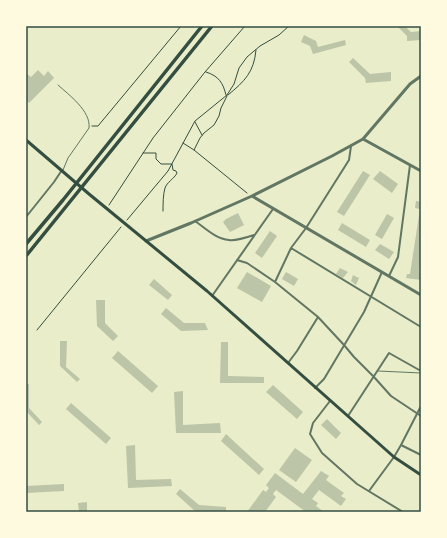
<svg xmlns="http://www.w3.org/2000/svg" width="447" height="538" viewBox="0 0 447 538" font-family="Figtree,sans-serif">
<rect width="100%" height="100%" fill="#e9edc9"/>
<path fill="#bcc5a7" d="M397,26H405L411,32L421,31V40L407,41V36Z
M304,35L316,41L318,47L345,40L346,45L313,54L310,46L301,42Z
M353,58L370,74L391,72V81L366,83L365,78L349,62Z
M38,70L44,76L48,71L54,78L29,103L26,100V73L31,77Z
M363,171L370,175L344,216L337,212Z
M380,171L398,184L392,193L373,179Z
M416,201L421,202V257L419,272L421,273V280L406,278L407,274H410L420,209L415,208Z
M238,213L244,225L230,232L223,222L226,219Z
M387,214L394,218L382,239L375,235Z
M342,223L370,240L366,247L338,230Z
M270,231L277,236L262,258L255,253Z
M380,244L394,252L389,259L375,250Z
M340,268L348,272L343,278L336,274Z
M247,272L271,286L262,302L237,288Z
M286,272L298,279L294,286L282,279Z
M353,275L359,278L356,285L351,281Z
M154,279L172,295L168,300L149,285Z
M96,300H105V323L118,336L113,341L97,326Z
M166,308L184,323H205L208,330L181,331L161,314Z
M60,341H67L66,367L80,379L77,382L60,366Z
M221,342H228V376L264,377V383H220Z
M118,351L158,386L152,393L112,358Z
M26,384H29V408L42,422L39,425L26,411Z
M273,385L303,412L297,419L266,392Z
M183,391V425L220,423L221,433H176L174,392Z
M71,403L111,438L106,444L66,409Z
M327,419L341,433L336,439L321,425Z
M226,434L264,469L259,475L221,441Z
M135,445L136,480L171,479L172,486L128,488L126,446Z
M295,448L312,460L296,482L279,470Z
M321,471L329,476L326,480L344,493L341,496L346,499L341,506L319,490L312,499L318,503L316,506L324,512H306L276,490L273,494L276,497L265,512H247L263,490L266,492L269,488L266,485L275,473L303,494Z
M64,484V491L26,493V486Z
M180,489L199,505L226,507V512H196L176,494Z
M87,502V512H79L78,503Z"/>
<g fill="none" stroke-linecap="round" stroke-linejoin="round">
<path stroke="#344e41" stroke-width="1" d="M206,72C219,76 223,83 226,95
M228,95C245,81 254,72 256,50
M227,96L221,108L219,116L214,125L204,133L200,138L194,150L247,193
M195,122L202,135
M92,126H98L181,26
M183,143L194,150
M143,153H156V159L161,164H172L173,170L176,171L177,173C174,179 167,182 165,188C163,194 163,205 163,211
M109,205L153,138L205,72L245,26
M127,220L168,171L195,121L227,95L234,84L239,68L247,57L260,46L279,35L289,26
M37,330L121,227"/>
<path stroke="#617663" stroke-width="1" d="M58,85C69,95 91,111 89,128L68,158L63,170
M378,371L421,373"/>
<path stroke="#617663" stroke-width="2" d="M26,217L54,182L62,170
M195,221C205,228 216,239 229,240C234,241 248,237 254,235
M291,248L421,327
M237,260L247,263L275,282L318,317L344,345L354,357L374,377L391,396L421,416
M389,276L398,257L410,165
M275,282L291,248L306,228L349,160L351,146
M212,296L273,209
M288,363L297,351L318,317
M315,388L324,379L364,312L382,272
M330,401L313,423L310,434L322,453L357,484L403,512
M348,416L389,353L421,371
M401,445L421,455
M369,491L394,457L401,445L421,406"/>
<path stroke="#617663" stroke-width="3" d="M363,139L421,171
M252,196L421,295
M146,241L191,223L252,196L332,156L363,139L410,84L421,76"/>
<path stroke="#344e41" stroke-width="3" d="M26,140L89,194L207,291L394,457L421,475"/>
<path stroke="#344e41" stroke-width="3.5" d="M26,244L63,200L202,26
M26,256L212,26"/>
</g>
<rect width="447" height="538" fill="none" stroke="#fefae0" stroke-width="54"/>
<rect x="27" y="27" width="393" height="484" fill="none" stroke="#344e41" stroke-width="1.5"/>
</svg>
